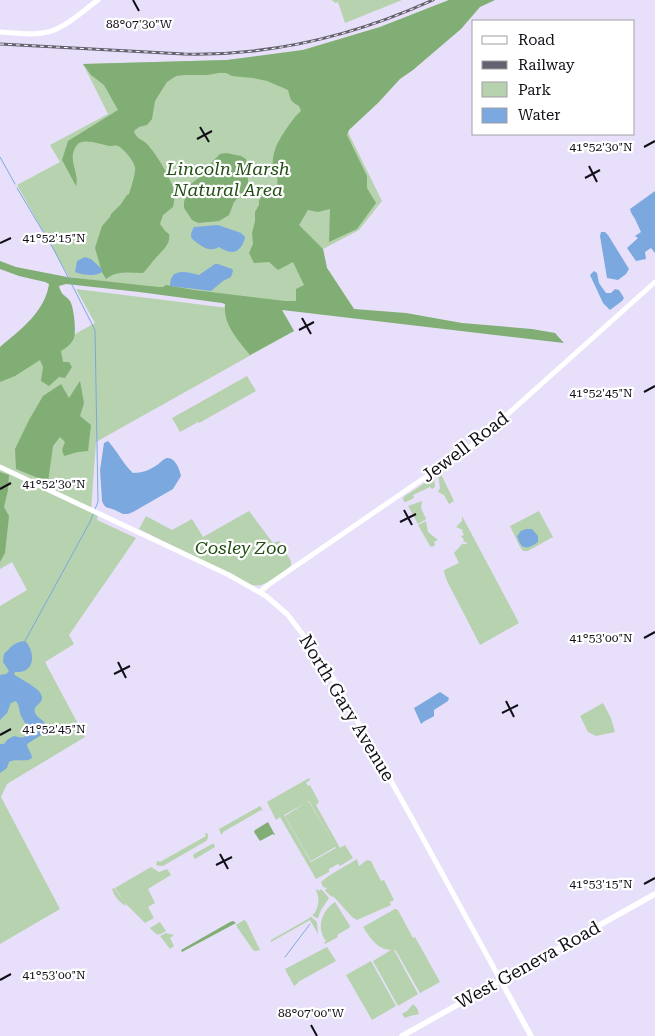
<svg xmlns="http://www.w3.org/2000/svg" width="655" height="1036" viewBox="0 0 655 1036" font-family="'Roboto Serif',serif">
<rect width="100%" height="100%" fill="#e8e0fa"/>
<path fill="#b6d2ae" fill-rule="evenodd" d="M332,0H402L345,23L338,2L335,3Z
M449,0L346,128L382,201L359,230L323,249L327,268L358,315L69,277L17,185L60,162L50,145L108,114L83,64L227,60L303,50L380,27Z
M76,289L285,315L294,331L96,442L91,511L98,514L97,520L136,538L69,635L74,644L45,662L85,737L7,784L1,797L60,909L0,944V606L27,590L12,562L0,569V375L95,323Z
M247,376L256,391L199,423L198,422L180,432L172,418Z
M442,472L443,473L441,474L454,501L449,504L444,495L438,492L440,488L438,474Z
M434,477L435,487L432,489L430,487L413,495L414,498L406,502H404L403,498L405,496Z
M422,501L421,508L426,519L418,524L408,506Z
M249,511L273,543L279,541L291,561V565L290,567C279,574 266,588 252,585L139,529L146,516L172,530L192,519L203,537Z
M539,511L553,537L528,551H523L519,545L510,526Z
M462,516L519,623L480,645L447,581L444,572V570L459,563L454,553L463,543V544H467L466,542H463L464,540L461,536L464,535L462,531L463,530L456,527L462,521Z
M426,521L428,532L438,540L434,542L435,545L432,547L430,546L418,525Z
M603,703L611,718L615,732L596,736L588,732L580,716Z
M309,778L310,780L306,783L308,786L310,785L319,802L316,805L340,848L345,845L353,858L340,866L338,864L329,869V872L316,879L280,817L276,820L267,802ZM309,801L335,846L309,802H307L285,816L311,861L335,847L336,848L311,862L284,815Z
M260,806L263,811L261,810L223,832V834H221L219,829Z
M205,833H207C209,836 208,839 206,841L163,866H160L156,865L157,861L160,862L206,836Z
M212,844H214L215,847L195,859L193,856L194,854Z
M357,859L359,866L367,860L371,861L381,881L384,880L394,900L390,902L391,905L357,920L352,917L334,897C331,897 327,893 325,890L327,888L323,887L321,882L330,875Z
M151,867L159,872L167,869L171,875L148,889L155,903L148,907L154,918L145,923L125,903L126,906C120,903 114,896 112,889L114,888L125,903L115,888Z
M317,889L319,891L321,889L329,898L321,910L318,918H316L311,914L313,915C319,907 320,899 316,890Z
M335,902L350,926L349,928L337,935L338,937L325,944L324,943L326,941C316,929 321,911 335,902Z
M395,909L398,910L413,938L415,937L440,982L420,993L396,951L394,950L418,994L398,1006L373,961L391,950C377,949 370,938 363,927Z
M309,915L317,922L318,934L310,920L271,942V940L308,919L311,917Z
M244,920L246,921L260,950L255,951L253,950L237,927L236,925Z
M160,922L166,931C157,937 157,935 150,928Z
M166,933L174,935L170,938L174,946L170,949L160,936Z
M327,947L336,961L298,982V983L294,986L285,969Z
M371,961L396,1006L372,1020L346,975Z
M413,1004L417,1008L419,1014L410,1016L405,1018L402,1014L407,1011Z"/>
<path fill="#81ae74" d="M449,0H495L480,7L461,29L413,70L400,79L378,103L349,130L347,135L367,176V188L376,203L357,229L329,242L330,209L318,212L308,210L299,225L323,249L327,268L354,309L406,313L462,323L532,329L555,333L564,343L282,310L294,331L250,355C238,340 223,325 225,304L222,303L139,292L66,284L59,286C62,297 65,294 70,301C74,307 77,335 73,340C70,345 66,348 61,351L63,362H69L72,367L65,378L59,377L49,386L41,381L43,367L40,360L15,376L0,382V347C20,330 45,312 49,284L45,282L19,276L0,269V261L16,267L67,277L158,287H163L166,285L194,290L285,301H296V289L304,285L293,262L278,270L269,262L254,263L249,253L253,244L252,233L255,221V212L259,205V200L268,190L277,185C279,173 275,175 273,166C272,160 274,152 276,147C279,139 294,116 301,111L299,106C290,101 291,100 288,90L267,81L253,78L232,76L226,73H219L207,75H184L176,76L167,82L155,101L152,119L147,125L139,127L134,131C136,139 142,139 147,144C155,152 173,181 174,192C175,197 174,202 173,207L163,215L160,224L165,231L169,234C171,246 160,252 153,261C150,265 147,269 143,273C130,273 117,270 106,279L102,272L95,248L102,226L110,217L111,214L121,204L127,195L129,194C131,188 136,173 135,167C134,161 123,148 118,146C115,145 113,146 110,146C102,145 83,137 77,145C66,159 80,173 76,186L62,160L68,141L118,110L104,85L91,75L83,64L227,60L303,50L380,27Z
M226,153L241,156L246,159L248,172V185L245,193L242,197L238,198L234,202L229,215L219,221L198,223L192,220L184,208V202L188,189L191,184L201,176L211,163L220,154Z
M80,381L84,403L80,416L91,425L88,451L78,452L64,456L62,450L65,442L60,437L53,446L48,482L16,469L15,449L29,420L43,396L61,384L69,398Z
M0,472L9,475L8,490L4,507L9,516L5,553L0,562Z
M268,822L275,835H274L273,834L260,841L254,832L255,830Z
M233,921L236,923L182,952L181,950L230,922Z"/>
<path fill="#7ba8df" d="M655,191V253L651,248L645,252L646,259L636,261L627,248L638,238L635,236L641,232C639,228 637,223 635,219C633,215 631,214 630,209Z
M218,225L241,233L245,237C244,244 239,252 232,252C228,252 222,249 219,247C210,252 204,248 196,242C194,240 191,239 191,235C191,234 193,228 194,227Z
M601,232H605L608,235L629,269L626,274L618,280L607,278L600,236Z
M85,257L91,259L102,269V272C95,277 83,275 75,272L77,261Z
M215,264H218L232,269L233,271L231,277L223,281L211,291L170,286C170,267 187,272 199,275Z
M594,271L597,273L599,283L606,293H611L615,289L619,290L624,298L622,301L610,310L603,303L590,275Z
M108,441C118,452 123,464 133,473C142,473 150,470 157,465C160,463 163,459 167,458C175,457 180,470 181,476L173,489L133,512C121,517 122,512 112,509C106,507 105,508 102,501L100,470L104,443Z
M526,529H532L538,536V542C527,550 521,550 517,536L521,531Z
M25,641C33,648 36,666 24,671C21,672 18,672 15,672L14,674L15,675C21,680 41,688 42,697C43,704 32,705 35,713C39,721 49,720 46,732L27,744C27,749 32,753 32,758C25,763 17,758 9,762L7,768L0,773V744H4L8,739L14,736C21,737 23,740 29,733C28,725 22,720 20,713C19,708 19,705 16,701L11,703L7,713L0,720V675L6,674L9,671L3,662L4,654C11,647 14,642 25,641Z
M440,692L449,698L448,701L434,710V716C430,719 425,720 421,724L414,708Z"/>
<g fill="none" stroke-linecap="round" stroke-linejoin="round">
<path stroke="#7ba8df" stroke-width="1" d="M0,157L15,184
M17,188L54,250L69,279
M71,283L95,330L98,502L95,509
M25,641L90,522L94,512
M285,957L310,924"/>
<path stroke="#fff" stroke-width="5" d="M0,32C16,33 32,36 48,32C65,28 83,11 98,0
M0,467L229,575L266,596L287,614L304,636L333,678L409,813L501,981
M260,592L268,585L471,446L500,421L655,282"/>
<path stroke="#fff" stroke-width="5.5" d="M501,981L531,1036
M402,1036L655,894"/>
<g stroke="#666171" stroke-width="3">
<path id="rail" d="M0,44L184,54C271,56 354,36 433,0"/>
</g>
<use href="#rail" stroke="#fff" stroke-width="1" stroke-dasharray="4" stroke-linecap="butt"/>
</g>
<path fill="none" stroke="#120f18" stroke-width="2" d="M133,0L139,11M200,127L209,142M197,139L212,131M644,147L655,141M589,166L597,182M585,178L600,170M0,243L11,238M302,318L311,334M299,330L314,322M644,392L655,386M0,489L11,483M404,510L412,525M400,522L416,514M644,638L655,632M118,662L126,678M114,674L130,666M506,701L514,717M502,713L518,705M0,735L11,729M220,854L228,869M216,865L232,857M644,884L655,878M0,980L11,974M311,1025L317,1036"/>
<g text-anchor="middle" stroke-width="4.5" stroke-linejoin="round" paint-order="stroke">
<g font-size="18" font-style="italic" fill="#234e14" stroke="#fff">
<text x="228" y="175">Lincoln Marsh<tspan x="228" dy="21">Natural Area</tspan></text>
<text x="241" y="554">Cosley Zoo</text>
</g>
<g font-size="18" fill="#120f18" stroke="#fff">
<text transform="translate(465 447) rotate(-37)" y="6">Jewell Road</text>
<text transform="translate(347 708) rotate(59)" y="6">North Gary Avenue</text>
<text transform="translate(528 965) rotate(-29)" y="6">West Geneva Road</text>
</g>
</g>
<g font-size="12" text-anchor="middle" fill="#120f18" stroke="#fff" stroke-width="4.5" stroke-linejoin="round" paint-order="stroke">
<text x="139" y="28">88°07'30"W</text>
<text x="601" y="151">41°52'30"N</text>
<text x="54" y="242">41°52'15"N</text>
<text x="601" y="397">41°52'45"N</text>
<text x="54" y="488">41°52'30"N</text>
<text x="601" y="642">41°53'00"N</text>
<text x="54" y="733">41°52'45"N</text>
<text x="601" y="888">41°53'15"N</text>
<text x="54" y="979">41°53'00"N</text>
<text x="311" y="1017">88°07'00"W</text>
</g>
<rect x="472" y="20" width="162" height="115" fill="#ffffff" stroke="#a09fa3"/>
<rect x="482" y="36" width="25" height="8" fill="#ffffff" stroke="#a09fa3"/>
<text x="518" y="45" font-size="15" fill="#120f18">Road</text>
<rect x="482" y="61" width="25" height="8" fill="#666171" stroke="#a09fa3"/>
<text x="518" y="70" font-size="15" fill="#120f18">Railway</text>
<rect x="482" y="82" width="25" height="15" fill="#b6d2ae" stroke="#a09fa3"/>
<text x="518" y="95" font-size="15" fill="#120f18">Park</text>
<rect x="482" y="108" width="25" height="15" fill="#7ba8df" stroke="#a09fa3"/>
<text x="518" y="120" font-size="15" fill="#120f18">Water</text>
</svg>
